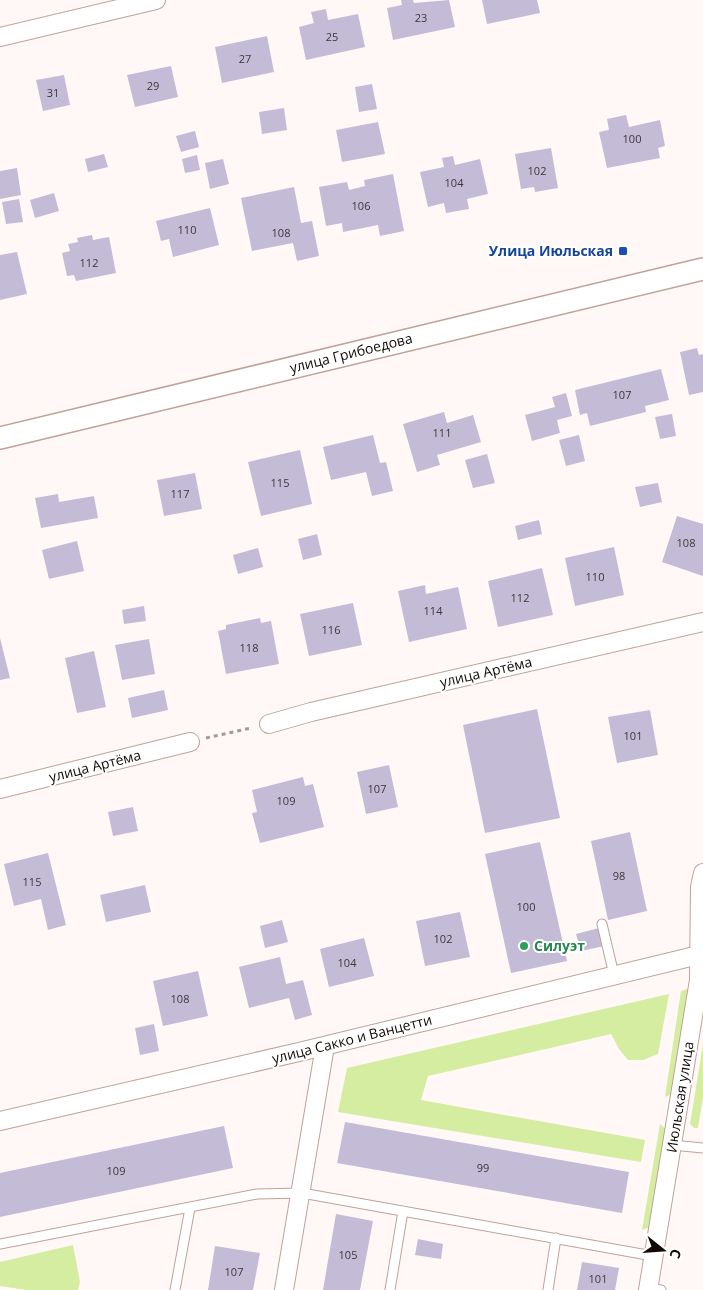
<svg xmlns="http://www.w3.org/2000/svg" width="703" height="1290" viewBox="0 0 703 1290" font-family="'Open Sans',sans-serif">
<rect width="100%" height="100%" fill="#fff8f6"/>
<path fill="#d5eda1" d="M693,987L677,1092L665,1097L681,991Z
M669,994L658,1054L643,1060H628L619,1049L611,1034L428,1076L421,1100L645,1140L641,1162L338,1112L347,1068Z
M703,1044V1097L698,1128H694L690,1124Z
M660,1124L669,1132L650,1227L642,1230Z
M73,1245L80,1282L78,1290H27L0,1286V1262Z"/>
<path fill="#c4bcd6" d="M401,0H413L414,3L449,0L455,27L393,40L387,8L402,5Z
M482,0H537L540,13L487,24Z
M326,9L328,20L358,14L365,47L306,60L299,27L314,23L311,12Z
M267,36L274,72L222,83L215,47Z
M171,66L178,97L135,107L127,75Z
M64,75L70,105L43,111L36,80Z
M372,84L377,109L359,112L355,87Z
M284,108L287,130L262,134L259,112Z
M626,115L629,127L660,120L665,146L658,148L660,158L607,168L599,132L609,130L607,119Z
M378,122L385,154L342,162L336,130Z
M195,131L199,147L181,152L176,136Z
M551,148L558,188L535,192L534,187L521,189L515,154Z
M104,154L108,167L88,172L85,159Z
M197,155L200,170L185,173L182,159Z
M453,156L455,165L480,159L488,194L467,199L469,209L446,213L444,203L428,207L420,172L444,167L442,158Z
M223,159L229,184L210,189L205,163Z
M17,168L21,195L0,199V171Z
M393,174L404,231L380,236L378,225L343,232L342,223L326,226L319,187L347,182L349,190L365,186L364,180Z
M294,187L301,223L312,221L319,256L297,261L293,243L252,251L241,198Z
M54,193L59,211L35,218L30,200Z
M19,199L23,222L6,224L2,202Z
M210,208L219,245L173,257L169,239L161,241L156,221Z
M92,235L93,240L109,237L116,273L76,281L74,275L67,276L62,253L70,251L68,244L78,242L77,238Z
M17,252L27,294L0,300V255Z
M697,348L699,355L703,354V392L689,395L680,352Z
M661,369L669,400L645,406L646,412L590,426L587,413L580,415L575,390Z
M566,393L572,416L557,420L560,433L532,441L525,415L555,407L552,397Z
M444,412L447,423L473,415L481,442L437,455L440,465L417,472L403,424Z
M672,414L676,436L660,439L655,417Z
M373,435L380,463L386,462L393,491L372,496L366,472L331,480L323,447Z
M579,435L585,461L566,466L559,440Z
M300,450L312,504L261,516L248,462Z
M487,454L495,483L473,488L465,460Z
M195,473L202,509L164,516L157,480Z
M658,483L662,502L640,507L635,487Z
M58,494L59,502L94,496L98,518L41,528L35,498Z
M677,516L703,524V576L662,562Z
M539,520L542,534L518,540L515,526Z
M317,534L322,555L303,560L298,539Z
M77,541L84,571L49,579L42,550Z
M614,547L624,595L575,606L565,558Z
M258,548L263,567L238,574L233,555Z
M542,568L553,615L498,627L488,581Z
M425,585L426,594L458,587L467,629L409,642L398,591Z
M353,603L362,645L309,656L300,614Z
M144,606L146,621L124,624L122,610Z
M260,618L261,623L271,621L279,664L226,674L218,631L226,629V625Z
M0,638L10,678L0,680Z
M149,639L155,674L122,680L115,645Z
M94,651L106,707L77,713L65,658Z
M164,690L168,710L132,718L128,698Z
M537,709L560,818L485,833L463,725Z
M650,710L658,755L617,763L608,717Z
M389,765L398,807L366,814L357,772Z
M303,777L305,786L313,784L324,827L260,843L252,813L257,812L252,790Z
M133,807L138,831L113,836L108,812Z
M630,832L647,911L608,920L591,841Z
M540,842L567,961L511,973L485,854Z
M48,853L66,925L48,930L41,899L14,906L4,864Z
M145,885L151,912L106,922L100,895Z
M460,912L470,957L425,966L416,921Z
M282,920L288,942L265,948L260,926Z
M599,928L604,946L581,951L576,934Z
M364,938L374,976L329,987L320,949Z
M280,957L286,984L303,980L312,1015L295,1020L289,998L249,1008L239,967Z
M198,971L208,1016L163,1026L153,981Z
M154,1024L159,1051L140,1055L135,1028Z
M345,1122L629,1172L622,1213L337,1163Z
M224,1126L233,1168L0,1217V1173Z
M336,1214L373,1221L360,1290H323Z
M418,1239L443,1244L441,1259L415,1255Z
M215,1246L260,1253L253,1290H208Z
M582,1262L619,1268L615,1290H577Z"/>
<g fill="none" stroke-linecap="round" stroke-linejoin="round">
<g stroke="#bfa298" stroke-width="11">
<path id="service" d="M602,924L614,975
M672,1145L703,1148
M0,1244L257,1194L302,1193L653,1256
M648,1288L661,1290
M175,1290L190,1208
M390,1290L403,1211
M548,1290L556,1238"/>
</g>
<g stroke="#bfa298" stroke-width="20">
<path id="minor" d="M0,37L156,0
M269,724L311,712L703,622
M0,789L190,742
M0,1121L299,1052L703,954
M284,1290L325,1046
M648,1290L699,980L700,887L703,873"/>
</g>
<g stroke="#bfa298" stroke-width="24">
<path id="tertiary" d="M0,438L703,269"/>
</g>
<path stroke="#a39b99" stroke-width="3" stroke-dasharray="4 4" stroke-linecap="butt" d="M206,738L251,728"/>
<use href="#service" stroke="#fff" stroke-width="9"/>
<use href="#minor" stroke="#fff" stroke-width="18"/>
<use href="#tertiary" stroke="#fff" stroke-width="21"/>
</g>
<rect fill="#1a4fb4" stroke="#fff" stroke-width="2" x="618" y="246" width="10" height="10" rx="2.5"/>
<circle fill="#2e9e5b" stroke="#fff" stroke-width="2" cx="524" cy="946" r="5"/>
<g text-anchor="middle" stroke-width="4" stroke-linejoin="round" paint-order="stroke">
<g font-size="11" fill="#3e363a">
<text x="421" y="22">23</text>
<text x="332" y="41">25</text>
<text x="245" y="63">27</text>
<text x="153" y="90">29</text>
<text x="53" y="97">31</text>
<text x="632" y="143">100</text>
<text x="537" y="175">102</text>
<text x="454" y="187">104</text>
<text x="361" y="210">106</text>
<text x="187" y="234">110</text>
<text x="281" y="237">108</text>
<text x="89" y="267">112</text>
<text x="622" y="399">107</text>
<text x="442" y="437">111</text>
<text x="280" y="487">115</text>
<text x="180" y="498">117</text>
<text x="686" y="547">108</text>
<text x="595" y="581">110</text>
<text x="520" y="602">112</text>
<text x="433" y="615">114</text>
<text x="331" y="634">116</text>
<text x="249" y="652">118</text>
<text x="633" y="740">101</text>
<text x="377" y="793">107</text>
<text x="286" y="805">109</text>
<text x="619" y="880">98</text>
<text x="32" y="886">115</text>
<text x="526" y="911">100</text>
<text x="443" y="943">102</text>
<text x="347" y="967">104</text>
<text x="180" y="1003">108</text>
<text x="483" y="1172">99</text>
<text x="116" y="1175">109</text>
<text x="348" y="1259">105</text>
<text x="234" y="1276">107</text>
<text x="598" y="1283">101</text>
</g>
<g font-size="14" font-weight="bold" fill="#164399" stroke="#fff" text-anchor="end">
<text x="613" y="256">Улица Июльская</text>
</g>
<g font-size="14" fill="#120906" stroke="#fff">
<text transform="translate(351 353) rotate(-14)" y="5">улица Грибоедова</text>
<text transform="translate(486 672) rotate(-13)" y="5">улица Артёма</text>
<text transform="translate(95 766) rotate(-14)" y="5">улица Артёма</text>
<text transform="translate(352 1039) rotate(-14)" y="5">улица Сакко и Ванцетти</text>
<text transform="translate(680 1097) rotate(-81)" y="5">Июльская улица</text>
</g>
<g font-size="14" font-weight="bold" fill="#27864d" stroke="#fff" text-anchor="start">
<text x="534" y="951">Силуэт</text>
</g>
</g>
<g transform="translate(663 1250) rotate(107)" stroke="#ffffff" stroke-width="4" paint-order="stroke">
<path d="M0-4L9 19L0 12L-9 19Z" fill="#120906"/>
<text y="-8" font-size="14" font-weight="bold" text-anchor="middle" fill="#120906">С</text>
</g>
</svg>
